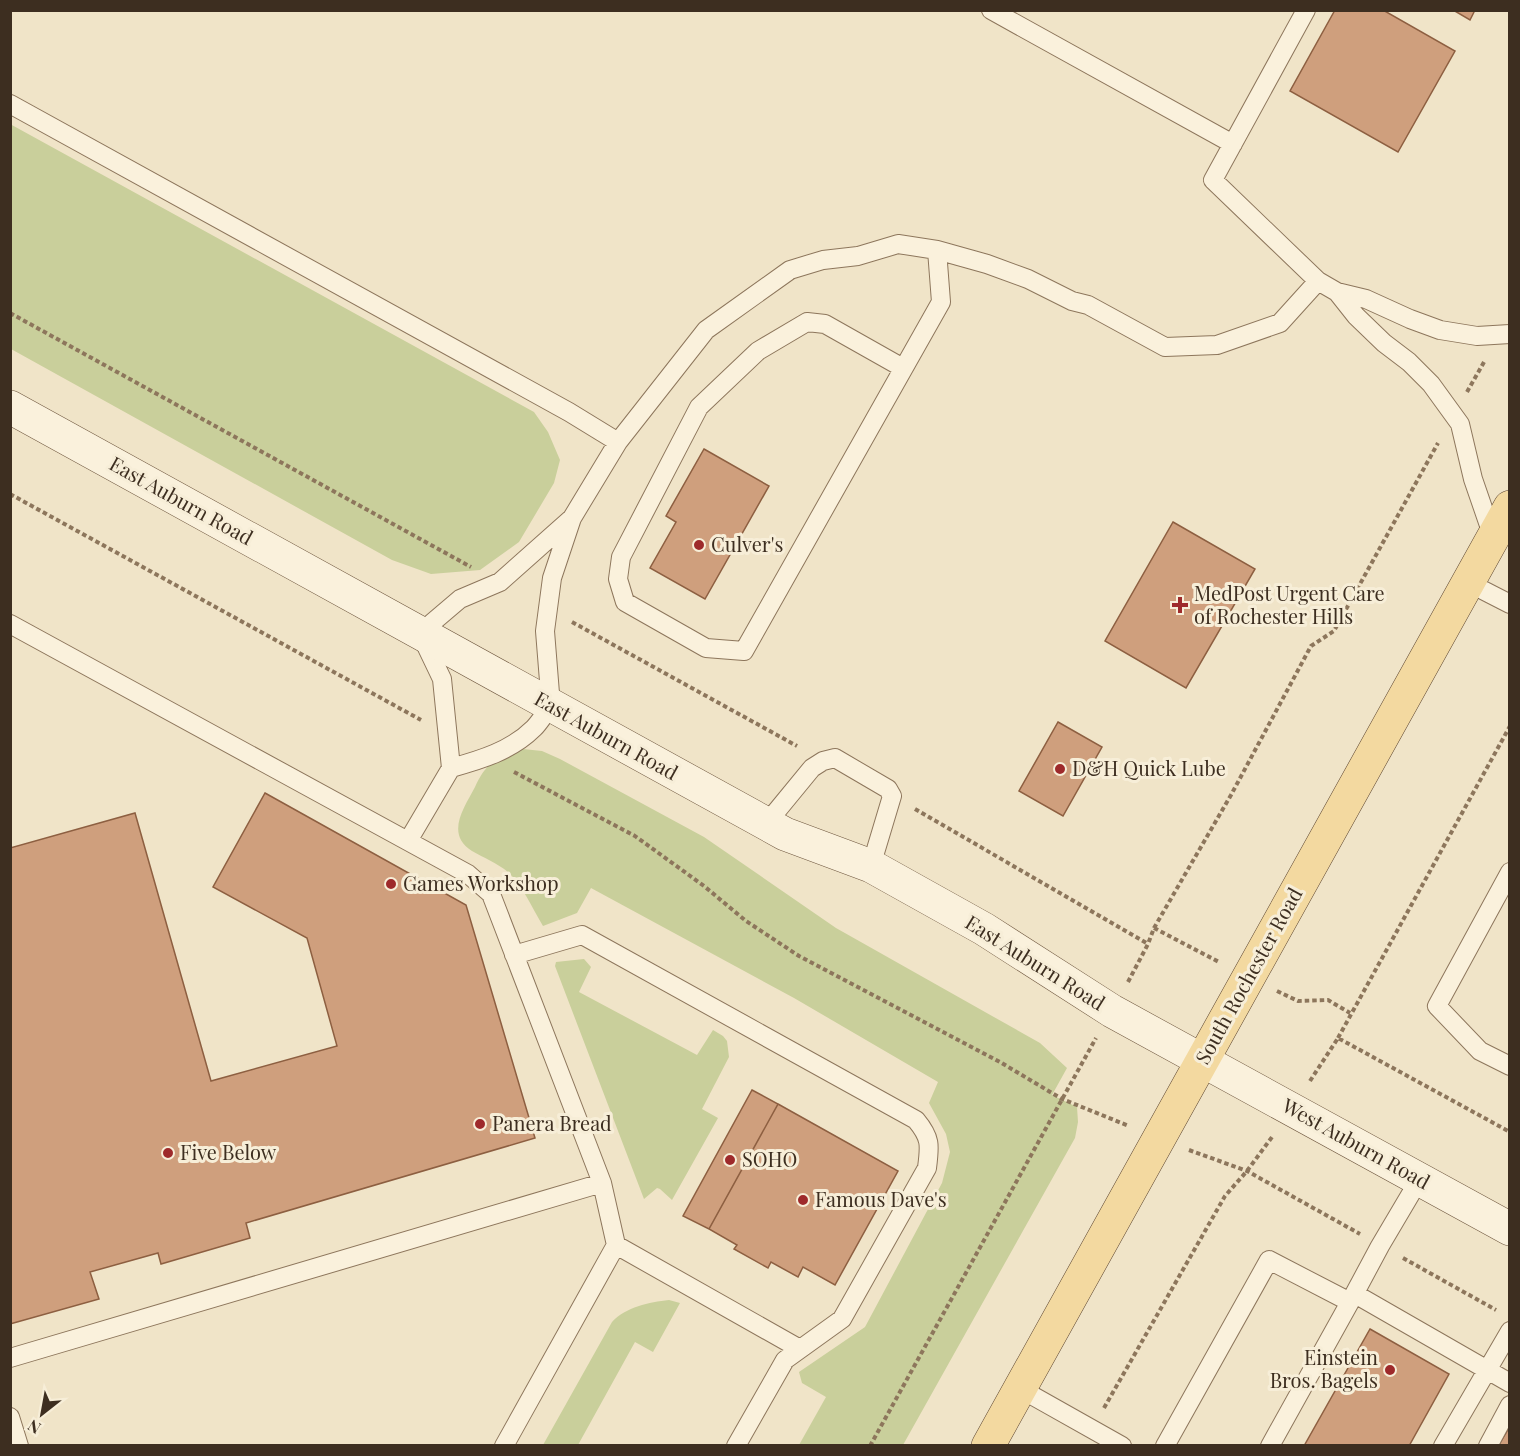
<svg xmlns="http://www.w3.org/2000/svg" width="1520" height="1456" viewBox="0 0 1520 1456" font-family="'Playfair Display',serif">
<rect width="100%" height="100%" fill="#f0e4c8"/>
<path fill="#c9cf9b" d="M10,124L534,412L548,432L560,460L554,483L519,542L480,570L431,574L392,560L11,349Z
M523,749L542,751L560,759L704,837L836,928L1040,1043L1067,1068L1052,1095L1077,1107L1078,1122L1075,1138L903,1445H799L826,1397L802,1383L799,1372L865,1327L942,1183L950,1152L946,1134L929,1103L938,1082L794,998L591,888L577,913L543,926C532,908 523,886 508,872C497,863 484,858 472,851C445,834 464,808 475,787C486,763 497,755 523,749Z
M584,959L591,967L579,992L697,1055L713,1030L723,1036L727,1041L729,1057L702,1109L718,1118L672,1200L660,1189L657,1188L644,1199L555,966L556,962Z
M669,1300L680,1303L653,1352L635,1342L578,1445H543L612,1322C626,1307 649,1302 669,1300Z"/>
<path fill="#cf9f7d" stroke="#8d5f41" stroke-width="1.5" d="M1335,10H1383L1455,51L1398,152L1290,91Z
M1453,10H1475L1470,20Z
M704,449L769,486L705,599L650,568L676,522L666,516Z
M1173,522L1255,569L1186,688L1105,641Z
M1058,722L1102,747L1063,816L1019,791Z
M265,793L466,905L535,1138L246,1223L250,1238L161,1264L158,1253L90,1272L99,1299L10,1324V848L135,813L211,1081L337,1046L307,938L213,887Z
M752,1090L778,1104L709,1229L683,1216Z
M778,1104L898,1171L835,1285L803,1267L798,1277L771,1262L768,1268L734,1249L737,1245L709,1229Z
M1370,1329L1449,1374L1409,1446H1304Z
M1510,1426V1446H1498Z"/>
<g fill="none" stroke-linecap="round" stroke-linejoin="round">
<g stroke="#8d765c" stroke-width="20">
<path id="lane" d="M991,10L1233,144
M1306,10L1213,180L1318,281L1337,292L1366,299L1410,319L1440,330L1477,336L1510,334
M10,104L569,412L618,442L706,330L790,270L823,260L858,256L898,244L937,250L987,264L1028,279L1072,301L1088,305L1165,347L1217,345L1280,323L1318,281
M1337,292L1356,316L1384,343L1409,362L1431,384L1460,424L1473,479L1493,537
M903,368L825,324L807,322L758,351L699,407L621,557L618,579L625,602L706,648L744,651L941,302L937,250
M1467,582L1510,604
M10,624L468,874L491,894L602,1183L616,1245L504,1446
M451,768C480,760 511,751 534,728C540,722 545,713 551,706L545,631L552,578L572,518L618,442
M766,824L812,768L823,761L835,758L888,789L892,796L871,866
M408,841L451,768L442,679L420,633L460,599L500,582L572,518
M1510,872L1437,1006L1480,1051L1510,1066
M514,955L582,935L916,1120C931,1138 930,1145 927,1168L842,1319L785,1360L736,1446
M616,1245L800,1349
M1355,1294L1510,1383
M10,1358L602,1183
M1019,1388L1122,1446
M10,1417L19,1446
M1165,1446L1269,1260L1350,1302L1380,1246L1419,1180
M1270,1446L1350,1302
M1443,1446L1510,1331
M1488,1446L1510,1405"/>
</g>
<g stroke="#6f573f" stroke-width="34">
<path id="secondary" d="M10,407L785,834L871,866L984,929L1112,1011L1510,1229"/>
</g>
<g stroke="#5b4430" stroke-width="34">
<path id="primary" d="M988,1446L1510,507"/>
</g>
<path stroke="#8d765c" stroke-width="4" stroke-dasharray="4.5 3" stroke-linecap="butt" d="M10,313L471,567
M1467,392L1484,362
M10,494L421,720
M572,622L797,746
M514,772L635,836L704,886L746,921L799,956L1000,1062L1062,1099L1129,1126
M915,809L1148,944
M1154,928L1219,962
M1128,982L1148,944L1154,928L1231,795L1311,646L1334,631L1438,443
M1277,991L1298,1001L1328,1000L1350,1013
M1338,1038L1510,726
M1310,1081L1338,1038L1510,1132
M1189,1150L1247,1171L1360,1234
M1403,1258L1496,1310
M1104,1408L1225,1196L1247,1171L1272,1137
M870,1446L1096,1038"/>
<use href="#lane" stroke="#faf1dc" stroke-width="18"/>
<use href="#secondary" stroke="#faf1dc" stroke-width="33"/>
<use href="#primary" stroke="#f3d9a0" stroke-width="33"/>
</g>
<g fill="#9e2a2b" stroke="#f7eed8" stroke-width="2">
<circle cx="699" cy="545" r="6"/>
<path d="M1177 596h6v6h6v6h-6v6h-6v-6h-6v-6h6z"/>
<circle cx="1060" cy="769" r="6"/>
<circle cx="391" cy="884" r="6"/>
<circle cx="480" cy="1124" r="6"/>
<circle cx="168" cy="1153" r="6"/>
<circle cx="730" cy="1160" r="6"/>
<circle cx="803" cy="1200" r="6"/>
<circle cx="1390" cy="1370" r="6"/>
</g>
<g text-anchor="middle" stroke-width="6" stroke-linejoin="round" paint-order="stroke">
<g font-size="20" fill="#3d2e20" stroke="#f7eed8">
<text transform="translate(181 501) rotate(29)" y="7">East Auburn Road</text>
<text transform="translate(606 736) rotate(29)" y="7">East Auburn Road</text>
<text transform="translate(1035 963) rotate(32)" y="7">East Auburn Road</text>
<text transform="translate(1249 976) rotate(-61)" y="7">South Rochester Road</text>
<text transform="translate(1356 1144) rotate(29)" y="7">West Auburn Road</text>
</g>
<g font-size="20" fill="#3d2e20" stroke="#f7eed8" text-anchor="start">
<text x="711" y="552">Culver's</text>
<text x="1194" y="601">MedPost Urgent Care<tspan x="1194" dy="23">of Rochester Hills</tspan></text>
<text x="1072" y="776">D&amp;H Quick Lube</text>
<text x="403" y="891">Games Workshop</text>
<text x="492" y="1131">Panera Bread</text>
<text x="180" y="1160">Five Below</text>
<text x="742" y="1167">SOHO</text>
<text x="815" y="1207">Famous Dave's</text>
<text x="1378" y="1365" text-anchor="end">Einstein<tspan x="1378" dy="23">Bros. Bagels</tspan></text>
</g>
</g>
<rect width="1520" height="1456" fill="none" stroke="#3d2e20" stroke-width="24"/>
<g transform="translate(42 1414) rotate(211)" stroke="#f7eed8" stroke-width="4.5" paint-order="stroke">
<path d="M0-4.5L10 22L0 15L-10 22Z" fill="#3d2e20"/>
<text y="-9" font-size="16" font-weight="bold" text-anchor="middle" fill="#3d2e20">N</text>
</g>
</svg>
